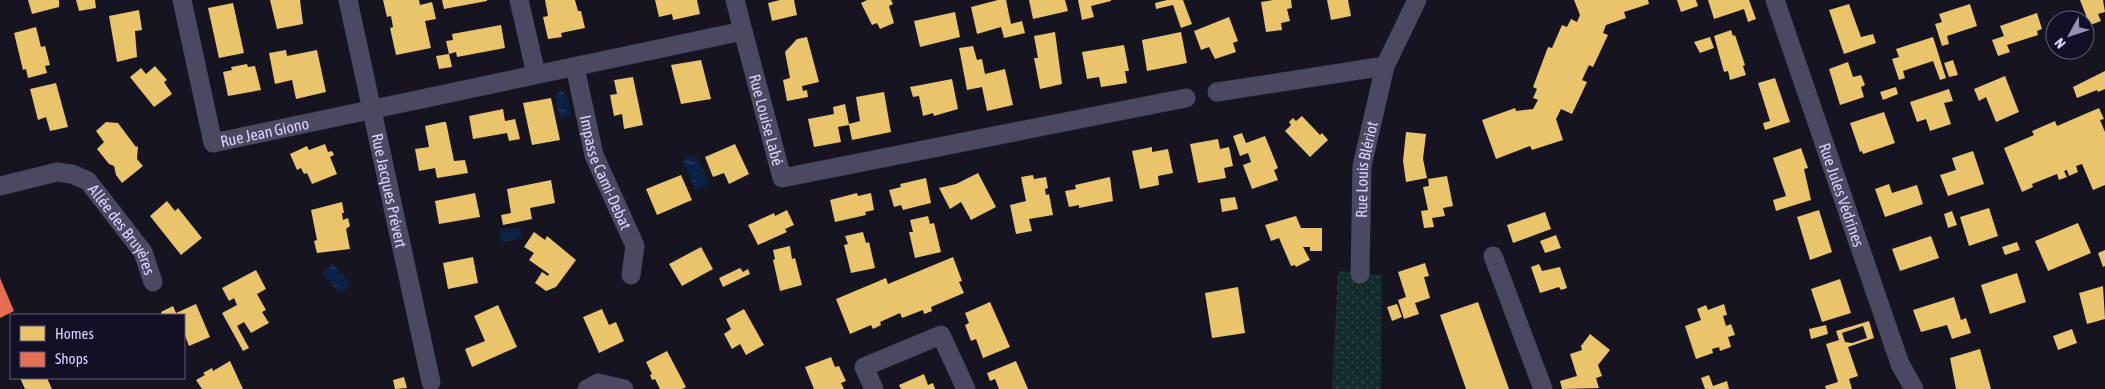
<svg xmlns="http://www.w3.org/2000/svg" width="2105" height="389" viewBox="0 0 2105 389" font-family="'Asap Condensed',sans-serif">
<defs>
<pattern id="grass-dots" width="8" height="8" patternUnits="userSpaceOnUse" patternTransform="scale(1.25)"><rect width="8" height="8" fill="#132c2d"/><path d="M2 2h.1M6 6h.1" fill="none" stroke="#354a4c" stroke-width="1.8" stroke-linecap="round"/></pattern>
<pattern id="water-ripples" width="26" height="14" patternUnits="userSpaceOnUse" patternTransform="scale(1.25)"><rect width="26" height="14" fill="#0d2144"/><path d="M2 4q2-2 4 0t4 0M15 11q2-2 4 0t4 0" fill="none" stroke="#304060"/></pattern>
</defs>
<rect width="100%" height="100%" fill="#161421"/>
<path fill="url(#grass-dots)" d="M1338,271L1382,275L1381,389H1332Z"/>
<path fill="url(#water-ripples)" d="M561,90L567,96L571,116L560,118L555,96Z
M688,155L693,158L696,156L709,184L696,190L683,162Z
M520,227L522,238L501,242L499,230Z
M333,264L351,284L341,294L322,273Z"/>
<path fill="#e9c46a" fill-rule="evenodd" d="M28,0H59V7L32,14Z
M76,0H95L96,8L79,11Z
M270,0H300L303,24L277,29Z
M383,0H419L420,5L432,2L436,19L425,21L431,48L396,55L390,28L393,27L391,16L387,17Z
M442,0H487V1L444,9Z
M545,0H575L578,11H581L585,28L561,33L562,37L548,39L543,17L548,16Z
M655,0H697L700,14L673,20L672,14L659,17Z
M780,0H794L797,15L772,21L768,3Z
M867,0H891L893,4L889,6L894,23L880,29L877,23L872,25L861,3Z
M998,0H1006L1011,24L1022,21L1025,33L1004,38L1001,27L977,34L971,7Z
M1029,0H1065L1068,11L1033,19Z
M1078,0H1111V1L1091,6L1094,17L1082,20Z
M1167,0H1183L1192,24L1181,28L1173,5L1156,9L1155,3Z
M1273,0H1291L1292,8L1287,9L1290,21L1281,23L1282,30L1266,32L1261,2Z
M1327,0H1348L1351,16L1331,20Z
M1574,0H1648L1649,4L1624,12L1626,18L1606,25L1603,33L1608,35L1593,67L1589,65L1582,80L1587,82L1572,114L1561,109L1556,119L1563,140L1532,150L1530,146L1496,159L1482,120L1515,108L1516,111L1533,109L1538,100L1533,98L1537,89L1533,87L1548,47L1552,48L1562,25L1567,27L1571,19L1577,22L1580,15Z
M1677,0H1696L1698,6L1681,12Z
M1708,0H1749L1756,19L1748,22L1744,9L1714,19Z
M2080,0H2103L2105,12L2098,14L2101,21L2085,27L2087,18Z
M233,3L244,53L219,58L208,8Z
M1849,4L1861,37L1873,34L1876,43L1844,54L1829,10Z
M1970,4L1977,26L1947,36L1949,44L1942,46L1935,24L1942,22L1939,14Z
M139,10L142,30L135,31L137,57L117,62L109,16Z
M955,12L960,37L920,47L914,21Z
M2037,13L2042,29L2037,31L2038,35L2007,45L2010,52L1998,56L1992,40L2004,36L2000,26Z
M1229,17L1238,41L1233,43L1236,52L1215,59L1209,47L1201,50L1194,31Z
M501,25L505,48L457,57L456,52L449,54L452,67L439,69L436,56L449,54L446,41L453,40L452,34Z
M36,27L41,47L45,46L50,65L45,66L47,73L28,78L26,69L23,70L14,33Z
M1731,30L1733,36L1735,35L1745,65L1743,66L1746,75L1730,80L1728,71L1724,72L1714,36Z
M1055,32L1062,84L1040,89L1034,58H1038L1034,36Z
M1181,32L1187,63L1147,71L1142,40Z
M807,37L819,82L802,86L803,91L807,90L808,97L787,101L783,80L790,78L785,52L797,39Z
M1710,37L1714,48L1700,53L1694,42Z
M1933,37L1946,78L1940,80L1933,61L1903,71L1905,78L1899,80L1892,59L1899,57L1896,49Z
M1124,45L1129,71H1125L1127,83L1101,87L1099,77L1087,79L1082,52Z
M973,46L977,60L982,59L985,74L1005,69L1013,105L987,111L982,87L967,90L959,48Z
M286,50L287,56L317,50L326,92L296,99L292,80L275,84L269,53Z
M701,60L711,99L681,104L671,65Z
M1953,60L1958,75L1949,77L1944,63Z
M1848,62L1853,77L1861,75L1865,85L1861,87L1864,97L1840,105L1829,69Z
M247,64L248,67L255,66L261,90L228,96L223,72L232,70L231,67Z
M155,66L167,80L164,82L172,94L154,107L130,77L141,68L146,74Z
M2105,71V89L2098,92L2097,90L2077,98L2073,87Z
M2005,76L2019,112L1996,122L1986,97L1979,101L1974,89Z
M633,77L643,125L624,129L622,114L614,116L610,95L617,94L614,80Z
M1775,78L1790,122L1765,130L1763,123L1770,121L1758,83Z
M952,79L958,109L934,116L933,113L923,116L919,96L913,97L910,87Z
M56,83L68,127L50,131L46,117L38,120L30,89Z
M1896,87L1898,94L1883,100L1880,92Z
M1949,89L1953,101L1944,103L1951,124L1930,131L1926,119L1917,122L1910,102Z
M884,92L891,132L852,140L849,125L838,127L841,142L814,147L808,119L834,114L833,107L845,104L849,124L860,121L856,97Z
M551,98L560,140L532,145L523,103Z
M2099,108L2104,119L2100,120L2105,132V185L2093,190L2082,164L2076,166L2078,172L2069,176L2067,170L2064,171L2067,177L2059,180L2057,174L2032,184L2033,187L2022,192L2004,148L2034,135L2032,131L2055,121L2057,126Z
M503,109L505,121L515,119L520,139L509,141L507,133L473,139L469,116Z
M1884,112L1895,143L1863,154L1862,151L1860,152L1850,123Z
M1302,116L1320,135L1322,133L1328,140L1310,157L1285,131L1291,125L1289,122L1293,118L1296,121Z
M106,122L118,123L136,147L138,146L137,159L143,166L122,183L116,175L114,166L109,164L97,149L104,142L96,131Z
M443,122H446L454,161L465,160L468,173L437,178L435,168L419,171L415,149L429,147L425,126Z
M1406,132L1426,134L1423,159L1427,178L1406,182L1403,161Z
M1242,133L1246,143L1265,136L1278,168L1274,170L1278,180L1252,189L1243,165L1251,162L1248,153L1240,156L1233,136Z
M1218,139L1220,149L1229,147L1233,166L1224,168L1226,178L1198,183L1190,144Z
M325,144L328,152L332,151L334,155L330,157L337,174L312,184L307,173L304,174L301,168L297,170L290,154L307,146L309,150Z
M735,144L749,174L729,184L724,173L713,177L705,157Z
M1152,147V152L1168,149L1173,173L1158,176L1159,185L1140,189L1132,151Z
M1801,148L1808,168L1804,169L1811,200L1776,211L1773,200L1786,196L1773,158Z
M1973,151L1984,184L1948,196L1940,175L1956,170L1952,158Z
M978,173L996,207L971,220L961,202L950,209L939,188L956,184Z
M681,175L692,200L657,215L646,189Z
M1033,175L1034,179L1046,177L1048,188L1045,189L1046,195L1049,194L1053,215L1029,219L1032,231L1016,234L1010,205L1026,201L1021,177Z
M1447,176L1453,206L1443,208L1445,216L1432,218L1434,227L1424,228L1421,211L1428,210L1423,187L1429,186L1428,179Z
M1110,177L1113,201L1079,208V205L1069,207L1065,191L1076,189L1075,185Z
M926,178L931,203L903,210L901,205L894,207L889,190L901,187L900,184Z
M551,180L555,203L530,208L532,219L503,225L501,215L511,213L507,189Z
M1889,184L1892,193L1917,185L1923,204L1885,217L1875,189Z
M475,193L480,217L439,224L435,201Z
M857,193L858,196L871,193L874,210L865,212L866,215L835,222L830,200Z
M1235,197L1238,209L1222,212L1220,199Z
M167,201L175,211L178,208L202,238L181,255L150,216Z
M342,202L344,213H342L343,220L348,218L350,226L346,229L350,249L317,253L314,241L317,240L311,210Z
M1989,208L1998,236L1969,246L1960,217Z
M787,210L794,225L785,229L787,232L758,245L748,225L774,213L775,216Z
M1819,210L1832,252L1810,260L1797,217Z
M1952,211L1957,225L1948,228L1944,214Z
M1545,212L1551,229L1513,243L1507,225Z
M928,216L930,224L934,223L941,252L915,258L909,232H913L910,220Z
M1296,216L1301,228H1322V251H1310V247H1303L1310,260L1296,267L1295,265L1291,266L1279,238L1271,241L1265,225Z
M2078,223L2091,253L2048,271L2035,241Z
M534,232L545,240L547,236L576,260L556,287L546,291L535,283L542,272L548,276L549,274L529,260L534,253L524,247Z
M863,232L866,243L869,242L875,268L851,273L844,245L848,244L845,236Z
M1556,235L1561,248L1545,253L1540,241Z
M1931,236L1939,258L1900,271L1892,249Z
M2017,242L2020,250L2005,255L2002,247Z
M790,246L792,259L795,258L802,285L780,291L773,260L775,259L773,250Z
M701,247L713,269L682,286L669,264Z
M2105,250V266L2103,267L2098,253Z
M473,257L478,283L448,289L443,263Z
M953,257L962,281L959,282L964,293L931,307L932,311L924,314L923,310L902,318L900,313L880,322L881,325L873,329L871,325L850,334L836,299L886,278L888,284Z
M1425,263L1429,276L1424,277L1430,298L1415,303L1419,314L1404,319L1398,300L1406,297L1398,272Z
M1539,264L1542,271L1560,267L1567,288L1561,290L1559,287L1540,293L1531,267Z
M740,268L743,272L748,269L750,274L723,287L719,278Z
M256,270L266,289L257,294L266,310L262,312L269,323L251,333L244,322L237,326L249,348L243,351L222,313L237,305L234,298L229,301L222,288Z
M2017,273L2026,302L1990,314L1981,285Z
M1840,279L1851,313L1822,322L1811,289Z
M2103,286L2105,319L2087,324L2079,293Z
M1238,287L1245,333L1212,338L1205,293Z
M1954,297L1961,320L1966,318L1971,333L1952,339L1947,325L1921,332L1913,310Z
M990,302L1010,347L983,358L976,339L971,341L965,325L969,323L965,313Z
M1478,302L1509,389H1466L1440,315Z
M196,304L210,337L189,346L184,333V315H162L161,312L173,306L176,313Z
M1397,304L1402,317L1392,321L1387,307Z
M1724,304L1727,315L1723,316L1726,326L1731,324L1735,335L1728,337L1731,347L1720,351L1719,347L1712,349L1713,353L1696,359L1685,326L1701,320L1697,309L1706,305L1708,310Z
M498,305L517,347L472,367L465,349L485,341L474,316Z
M602,309L609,325L616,322L624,341L599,353L583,317Z
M744,309L764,345L746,355L740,344L732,349L724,334L731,329L726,319Z
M1869,321L1874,338L1848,347L1858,376L1849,379L1852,389H1826L1825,386L1838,382L1826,344L1839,340L1836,331ZM1863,326L1867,338L1852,343L1845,342L1842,333Z
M1826,325L1828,334L1811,339L1809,329Z
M2072,329L2077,343L2058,350L2053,336Z
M1590,334L1610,350L1598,365L1602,376L1596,378L1599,388L1562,389L1560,381L1577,376L1570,354L1582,350L1581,346Z
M1980,349L1991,389H1956L1950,358Z
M667,351L686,387L682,389H660L655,379L652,380L650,375L652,374L646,362Z
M831,357L835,367L839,366L846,381L841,383L844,389H814L805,367Z
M230,361L243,389H202L196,380L205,375L203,373L212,368L213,371Z
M1016,361L1028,389H999L995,379L990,381L987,373Z
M924,374L928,385L933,383L935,389H901L899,385Z
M1709,375L1713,386L1727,381L1729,389H1705L1701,378Z
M404,377L407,388L395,389L393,380Z
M20,378H47L52,389H25Z"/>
<path fill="#e76f51" d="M0,278L14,311L0,318Z"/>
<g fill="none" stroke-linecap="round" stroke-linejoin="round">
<g stroke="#4a4962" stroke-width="19">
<path id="s1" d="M182,0L213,143L743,31L782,178L1186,98"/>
<path id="s2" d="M348,0L431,382"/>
<path d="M519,0L536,74"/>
<path d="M735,0L743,31"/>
<path id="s3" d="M1775,0L1900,364L1914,389"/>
<path id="s4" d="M575,67L594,155L635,246L631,275"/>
<path d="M1217,92L1385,66"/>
<path id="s5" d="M0,186L57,172L72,174L88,181L143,252L153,282"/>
<path d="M1493,256L1543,389"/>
<path id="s6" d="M1360,274L1362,166L1385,66L1417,0"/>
<path d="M587,389L598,383L624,389"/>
<path d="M874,389L864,367L941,335L966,389"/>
</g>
</g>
<g text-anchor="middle" stroke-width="5" stroke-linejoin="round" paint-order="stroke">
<g font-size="16" fill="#d9d4ff" stroke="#130f26">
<text dy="6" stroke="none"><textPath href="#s1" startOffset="780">Rue Louise Labé</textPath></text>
<text dy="6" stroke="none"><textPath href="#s1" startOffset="199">Rue Jean Giono</textPath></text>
<text dy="6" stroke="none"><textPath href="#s6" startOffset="105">Rue Louis Blériot</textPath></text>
<text dy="6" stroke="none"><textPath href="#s4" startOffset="110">Impasse Cami-Debat</textPath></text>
<text dy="6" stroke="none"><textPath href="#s2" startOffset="195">Rue Jacques Prévert</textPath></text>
<text dy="6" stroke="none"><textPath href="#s3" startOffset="206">Rue Jules Védrines</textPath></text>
<text dy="6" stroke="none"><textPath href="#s5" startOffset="151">Allée des Bruyères</textPath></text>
</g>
</g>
<rect x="10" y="314" width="175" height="65" fill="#130f26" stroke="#625e7d"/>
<rect x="20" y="326" width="25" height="15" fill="#e9c46a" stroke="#625e7d"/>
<text x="55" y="339" font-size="15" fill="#d9d4ff">Homes</text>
<rect x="20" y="352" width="25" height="15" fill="#e76f51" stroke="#625e7d"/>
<text x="55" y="364" font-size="15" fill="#d9d4ff">Shops</text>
<g transform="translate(2070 35) rotate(230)"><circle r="24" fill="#130f26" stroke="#625e7d"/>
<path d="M0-4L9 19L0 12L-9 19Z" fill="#9591b1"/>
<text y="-8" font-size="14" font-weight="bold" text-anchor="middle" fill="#d9d4ff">N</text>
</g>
</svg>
